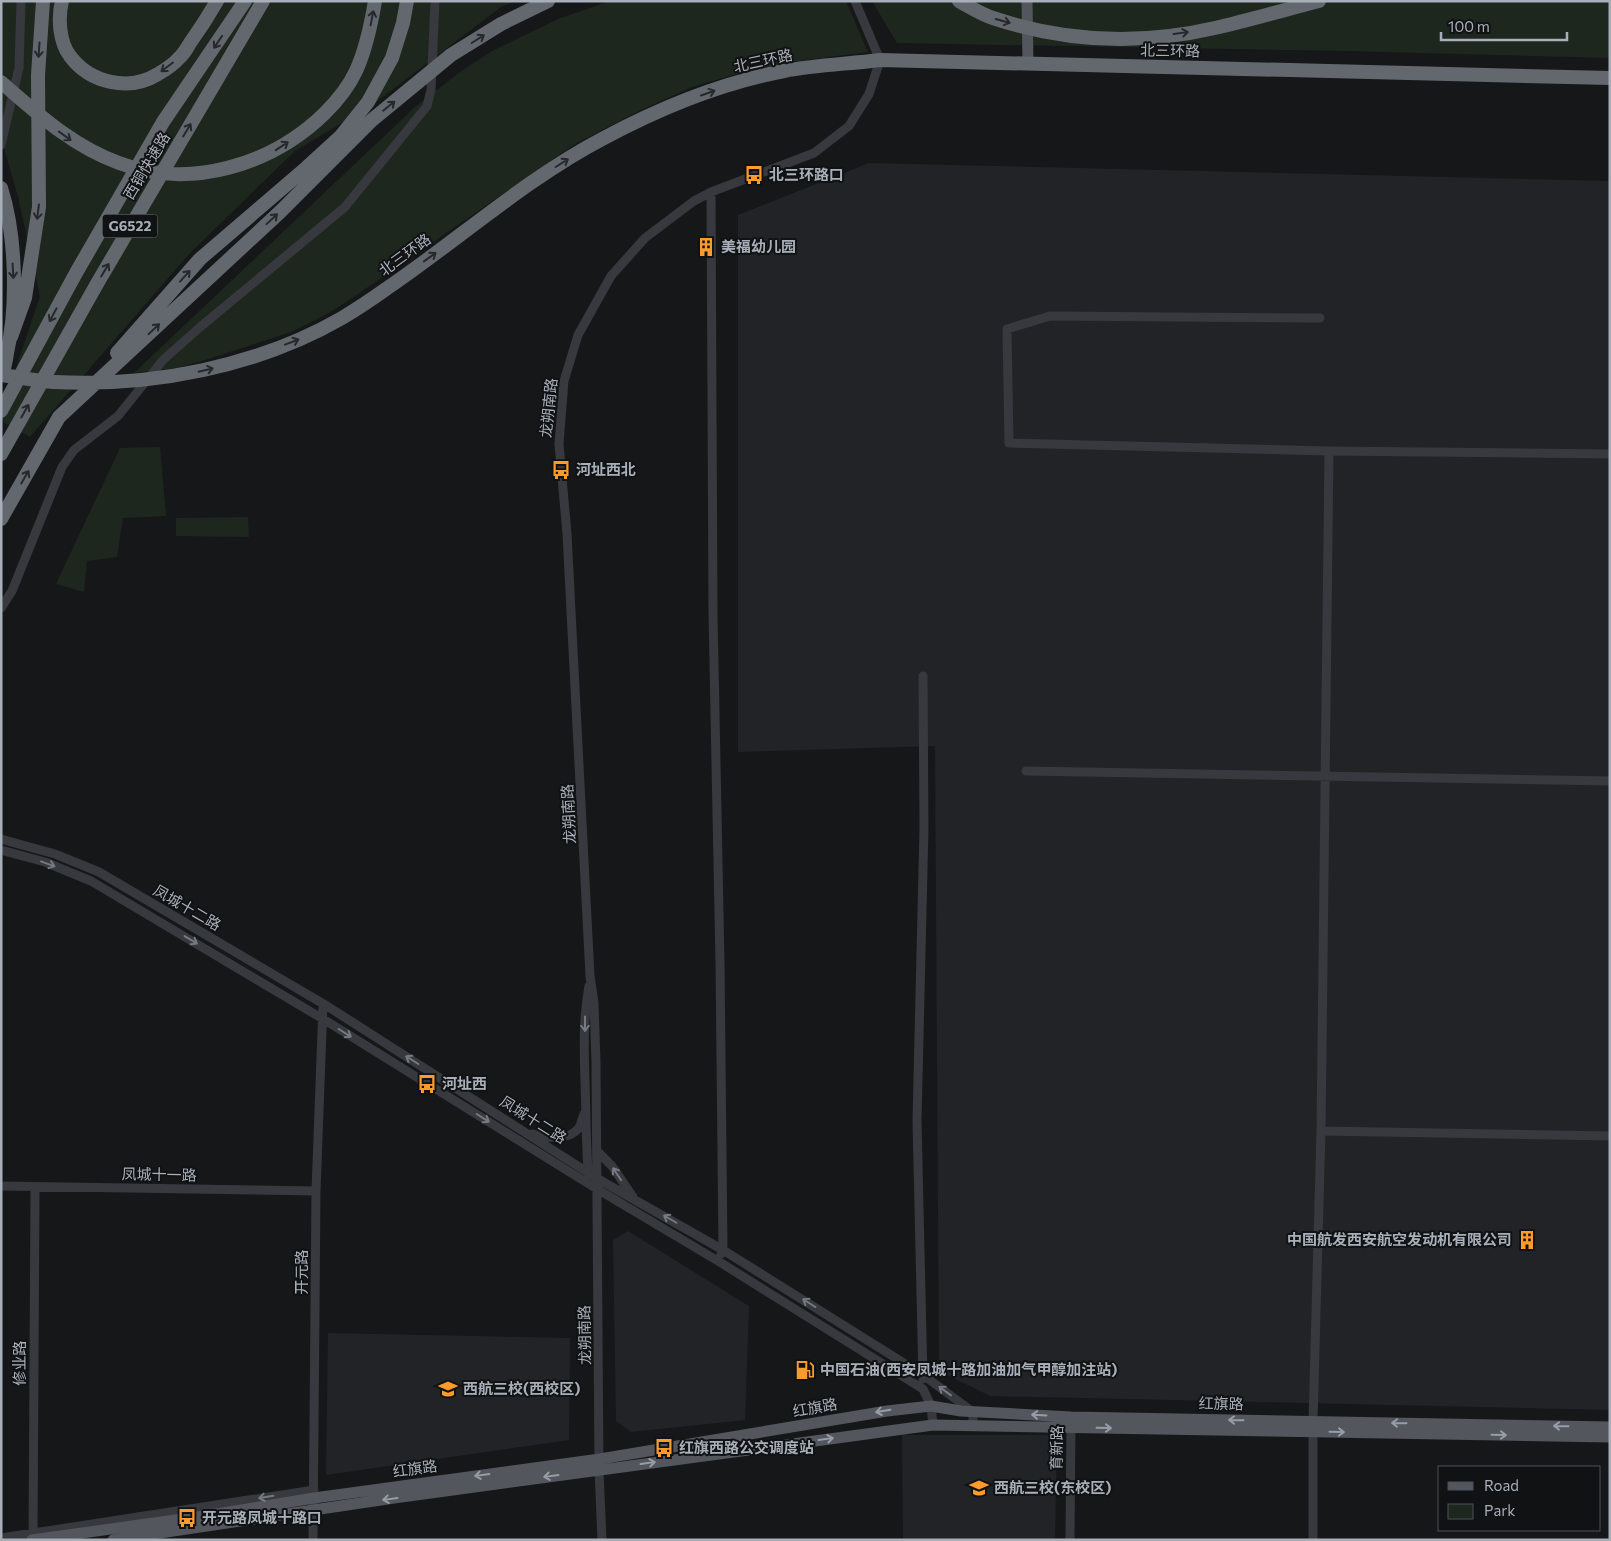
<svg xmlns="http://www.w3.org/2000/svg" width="1611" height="1541" viewBox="0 0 1611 1541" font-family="Commissioner,'Noto Sans SC',sans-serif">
<rect width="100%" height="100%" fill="#161719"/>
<path fill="#222326" d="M869,163L1610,181V1410L990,1396L939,1371L935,746L738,752V215Z
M628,1231L749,1306L745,1420L631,1432L616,1421L613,1240Z
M328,1333L570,1338L569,1440L326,1475Z
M902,1435H1057L1055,1540H903Z"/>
<path fill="#1e271e" d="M1,1H516L501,7L375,103L295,151L190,253L30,437L1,421V413L40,296L18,197L4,148L1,144Z
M610,1H846L868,52L797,61L740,73L692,87L639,111L575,144L358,294L329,313L291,332L199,362L171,369L134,373L415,107L460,72L492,51L558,19Z
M872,1H1610V58L1347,51L897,43Z
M160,447L166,516L123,518L117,557L87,561L84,592L56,584L120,448Z
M248,517L249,537L176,536V518Z"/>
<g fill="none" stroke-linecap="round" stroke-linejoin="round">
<path stroke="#37393e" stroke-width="9" d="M1,145L19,68L21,1
M711,192L713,614L720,962L723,1250L721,1254
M1320,318L1050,316L1007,329L1009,443L1329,451L1610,454
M1,608L12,591L62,467L74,450L118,416L163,360L199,328L345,207L427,106L431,90L435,1
M923,676L924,827L917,1121L923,1379
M1026,771L1610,781
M1,839L55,854L99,872L327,1006L598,1179L723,1250L923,1375L973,1412V1426
M1,850L45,862L91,881L323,1019L597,1189L718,1261L923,1389L931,1406L933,1425
M589,986C583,1018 584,1050 585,1082C586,1112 586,1142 588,1171L589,1174
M1321,1131L1610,1136
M532,1134C547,1137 566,1142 578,1129C581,1126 582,1118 584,1114
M597,1151L612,1166L633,1197
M1,1186L316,1191
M1,1538L314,1490
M33,1540L35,1187
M313,1540L316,1191L323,1004
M602,1540L599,1470L596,1062L594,1003L590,976L567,534L559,444L564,381L578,335L611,276L645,238L694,201L711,192L814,153L849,126L869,94L880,60L855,1
M1070,1540L1071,1423
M1313,1540V1421L1321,1131L1329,451"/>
<path stroke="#53565d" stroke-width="11" d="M1027,1L1028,64
M32,1540L204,1516L314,1498L600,1459L887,1411L931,1406L961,1411L1071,1417L1610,1427
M113,1540L394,1498L933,1425L1610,1437"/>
<path stroke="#63686f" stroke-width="14" d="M62,1C58,17 59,42 70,56C90,83 129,92 158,74C165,70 174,64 179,58C184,54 187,48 190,43C200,29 209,15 217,1
M959,1C970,7 981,14 993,18C1065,42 1141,45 1215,28C1250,20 1284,10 1319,1
M1,82C38,114 72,146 119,163C190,190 272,165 325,113C337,101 349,86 356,71C366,49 371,25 375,1
M1,188C16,235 18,305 7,353C6,361 5,369 1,375
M11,337L25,298L39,207L38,75L43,1
M117,353L200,259L306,168L340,137L368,102L392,58L403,23L407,1
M1,375C19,377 36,381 54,382C151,387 257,367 342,318C357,309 372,299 386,289C458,240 527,178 604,138C660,108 721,83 784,71C815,65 848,64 880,60L1610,78
M1,411L76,273L163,122L245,1
M1,454L98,282L263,1
M1,519L59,417L280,212L372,120L451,55L501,24L548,1"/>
</g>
<defs><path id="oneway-shaft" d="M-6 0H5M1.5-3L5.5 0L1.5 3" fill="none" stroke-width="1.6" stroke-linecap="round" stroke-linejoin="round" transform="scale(1.25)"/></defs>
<g stroke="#26282b">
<use href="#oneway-shaft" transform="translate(372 18) rotate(-79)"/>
<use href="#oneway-shaft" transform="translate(1003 21) rotate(16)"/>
<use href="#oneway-shaft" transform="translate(1181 33) rotate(-8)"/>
<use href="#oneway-shaft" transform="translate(478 39) rotate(-32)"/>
<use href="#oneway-shaft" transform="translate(218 42) rotate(124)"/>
<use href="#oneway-shaft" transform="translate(39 50) rotate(94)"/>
<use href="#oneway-shaft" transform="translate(167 67) rotate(143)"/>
<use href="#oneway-shaft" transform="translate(708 93) rotate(-19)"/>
<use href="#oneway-shaft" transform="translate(389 106) rotate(-39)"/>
<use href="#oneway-shaft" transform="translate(187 130) rotate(-59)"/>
<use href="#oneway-shaft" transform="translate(65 136) rotate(36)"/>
<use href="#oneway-shaft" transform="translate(282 146) rotate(-33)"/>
<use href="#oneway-shaft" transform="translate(562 163) rotate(-32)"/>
<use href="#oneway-shaft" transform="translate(38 212) rotate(97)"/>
<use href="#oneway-shaft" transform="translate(272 219) rotate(-43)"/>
<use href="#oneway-shaft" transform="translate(430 257) rotate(-36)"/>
<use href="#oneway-shaft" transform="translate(105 270) rotate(-59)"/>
<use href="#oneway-shaft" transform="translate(13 271) rotate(87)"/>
<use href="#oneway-shaft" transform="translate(185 276) rotate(-48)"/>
<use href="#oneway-shaft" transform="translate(53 315) rotate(118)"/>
<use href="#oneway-shaft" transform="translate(154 329) rotate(-43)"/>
<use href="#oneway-shaft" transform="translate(292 342) rotate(-21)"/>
<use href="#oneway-shaft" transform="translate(206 370) rotate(-13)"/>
<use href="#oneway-shaft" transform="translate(25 411) rotate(-61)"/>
<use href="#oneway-shaft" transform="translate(25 477) rotate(-60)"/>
</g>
<g stroke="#757a82">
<use href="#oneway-shaft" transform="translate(48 864) rotate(20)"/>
<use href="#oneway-shaft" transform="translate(191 940) rotate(31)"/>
<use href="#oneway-shaft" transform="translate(585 1024) rotate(90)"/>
<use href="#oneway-shaft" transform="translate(345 1033) rotate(32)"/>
<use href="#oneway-shaft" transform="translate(412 1060) rotate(-148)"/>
<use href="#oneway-shaft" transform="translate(483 1118) rotate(32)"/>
<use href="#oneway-shaft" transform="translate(617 1174) rotate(-124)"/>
<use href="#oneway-shaft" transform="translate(670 1219) rotate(-150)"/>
<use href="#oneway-shaft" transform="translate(809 1303) rotate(-148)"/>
<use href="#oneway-shaft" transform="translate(945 1391) rotate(-144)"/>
<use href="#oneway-shaft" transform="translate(266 1497) rotate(171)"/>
</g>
<g stroke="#979da7">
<use href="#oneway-shaft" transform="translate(883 1411) rotate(171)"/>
<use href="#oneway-shaft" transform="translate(1039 1415) rotate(-177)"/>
<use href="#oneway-shaft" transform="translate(1236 1420) rotate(-179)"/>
<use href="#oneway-shaft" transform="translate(1399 1423) rotate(-179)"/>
<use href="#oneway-shaft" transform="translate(1561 1426) rotate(-179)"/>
<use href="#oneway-shaft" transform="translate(1104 1428) rotate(1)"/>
<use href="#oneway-shaft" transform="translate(1337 1432) rotate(1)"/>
<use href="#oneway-shaft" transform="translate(1499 1435) rotate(1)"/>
<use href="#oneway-shaft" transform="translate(826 1439) rotate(-8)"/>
<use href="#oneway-shaft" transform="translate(648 1463) rotate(-8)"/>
<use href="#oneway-shaft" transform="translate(482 1475) rotate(172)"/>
<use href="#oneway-shaft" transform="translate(551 1476) rotate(172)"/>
<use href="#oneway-shaft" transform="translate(390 1499) rotate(172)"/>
</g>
<defs>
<g id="bus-bare" transform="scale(1.5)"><path d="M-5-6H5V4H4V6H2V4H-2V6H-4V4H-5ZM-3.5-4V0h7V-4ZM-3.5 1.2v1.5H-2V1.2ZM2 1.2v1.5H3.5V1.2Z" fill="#fc9b2b" stroke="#111214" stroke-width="2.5" paint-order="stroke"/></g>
<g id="building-bare" transform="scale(1.5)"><path d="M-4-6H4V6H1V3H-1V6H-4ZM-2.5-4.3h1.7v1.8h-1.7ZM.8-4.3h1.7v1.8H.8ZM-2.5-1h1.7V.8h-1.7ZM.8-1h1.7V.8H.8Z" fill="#fc9b2b" stroke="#111214" stroke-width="2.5" paint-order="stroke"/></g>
<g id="fuel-bare" transform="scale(1.5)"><path d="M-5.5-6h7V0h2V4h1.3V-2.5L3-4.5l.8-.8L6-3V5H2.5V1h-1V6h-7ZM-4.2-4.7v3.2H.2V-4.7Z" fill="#fc9b2b" stroke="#111214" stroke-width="2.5" paint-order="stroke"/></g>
<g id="school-bare" transform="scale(1.5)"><path d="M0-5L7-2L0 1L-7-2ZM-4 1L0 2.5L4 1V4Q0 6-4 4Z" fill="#fc9b2b" stroke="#111214" stroke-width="2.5" paint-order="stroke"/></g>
</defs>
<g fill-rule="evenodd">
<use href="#bus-bare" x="754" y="175"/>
<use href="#building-bare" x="706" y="247"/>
<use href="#bus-bare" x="561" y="470"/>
<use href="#bus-bare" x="427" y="1084"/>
<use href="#building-bare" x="1527" y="1240"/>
<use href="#fuel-bare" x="805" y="1370"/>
<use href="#school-bare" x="448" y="1389"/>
<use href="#bus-bare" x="664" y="1448"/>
<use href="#school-bare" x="979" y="1488"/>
<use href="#bus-bare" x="187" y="1518"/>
</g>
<g text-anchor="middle" stroke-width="4" stroke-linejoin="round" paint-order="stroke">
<rect fill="#111214" stroke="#7b8088" stroke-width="1" x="102.5" y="214.5" width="55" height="23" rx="4"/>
<g font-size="14" font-weight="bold" fill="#a8afb9">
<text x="130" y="231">G6522</text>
</g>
<g font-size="15" fill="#a8afb9" stroke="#111214">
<text transform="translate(1170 51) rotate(1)" y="5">北三环路</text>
<text transform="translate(763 61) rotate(-12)" y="5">北三环路</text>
<text transform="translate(147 166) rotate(-59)" y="5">西铜快速路</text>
<text transform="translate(405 255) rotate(-36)" y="5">北三环路</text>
<text transform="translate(549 408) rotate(-84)" y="5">龙朔南路</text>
<text transform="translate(569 814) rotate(-93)" y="5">龙朔南路</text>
<text transform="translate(187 908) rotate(30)" y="5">凤城十二路</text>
<text transform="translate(533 1120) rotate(32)" y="5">凤城十二路</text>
<text transform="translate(159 1175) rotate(1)" y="5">凤城十一路</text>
<text transform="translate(302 1272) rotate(-90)" y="5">开元路</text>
<text transform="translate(585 1335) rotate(-91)" y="5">龙朔南路</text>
<text transform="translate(20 1363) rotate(-90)" y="5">修业路</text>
<text transform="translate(1221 1404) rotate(1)" y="5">红旗路</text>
<text transform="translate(815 1408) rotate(-10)" y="5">红旗路</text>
<text transform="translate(1057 1448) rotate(-89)" y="5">育新路</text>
<text transform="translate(415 1469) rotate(-8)" y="5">红旗路</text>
</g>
<g font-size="15" font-weight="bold" fill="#a8afb9" stroke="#111214" text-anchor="start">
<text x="769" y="180">北三环路口</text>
<text x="721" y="252">美福幼儿园</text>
<text x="576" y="475">河址西北</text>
<text x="442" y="1089">河址西</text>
<text x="1512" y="1245" text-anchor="end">中国航发西安航空发动机有限公司</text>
<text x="820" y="1375">中国石油(西安凤城十路加油加气甲醇加注站)</text>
<text x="463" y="1394">西航三校(西校区)</text>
<text x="679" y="1453">红旗西路公交调度站</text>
<text x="994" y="1493">西航三校(东校区)</text>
<text x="202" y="1523">开元路凤城十路口</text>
</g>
</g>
<rect width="1611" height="1541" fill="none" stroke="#a8afb9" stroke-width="5"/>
<rect x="1438" y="1466" width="162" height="65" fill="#111214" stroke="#4d5156"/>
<rect x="1448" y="1482" width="25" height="8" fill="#53565d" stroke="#4d5156"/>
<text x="1484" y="1491" font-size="15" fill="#a8afb9">Road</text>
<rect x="1448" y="1504" width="25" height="15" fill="#1e271e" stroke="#4d5156"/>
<text x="1484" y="1516" font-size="15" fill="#a8afb9">Park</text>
<path d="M1441 32v8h126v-8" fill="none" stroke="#a8afb9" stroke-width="2.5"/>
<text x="1448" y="32" font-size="15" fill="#a8afb9" stroke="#111214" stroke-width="4" paint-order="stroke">100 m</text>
</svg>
